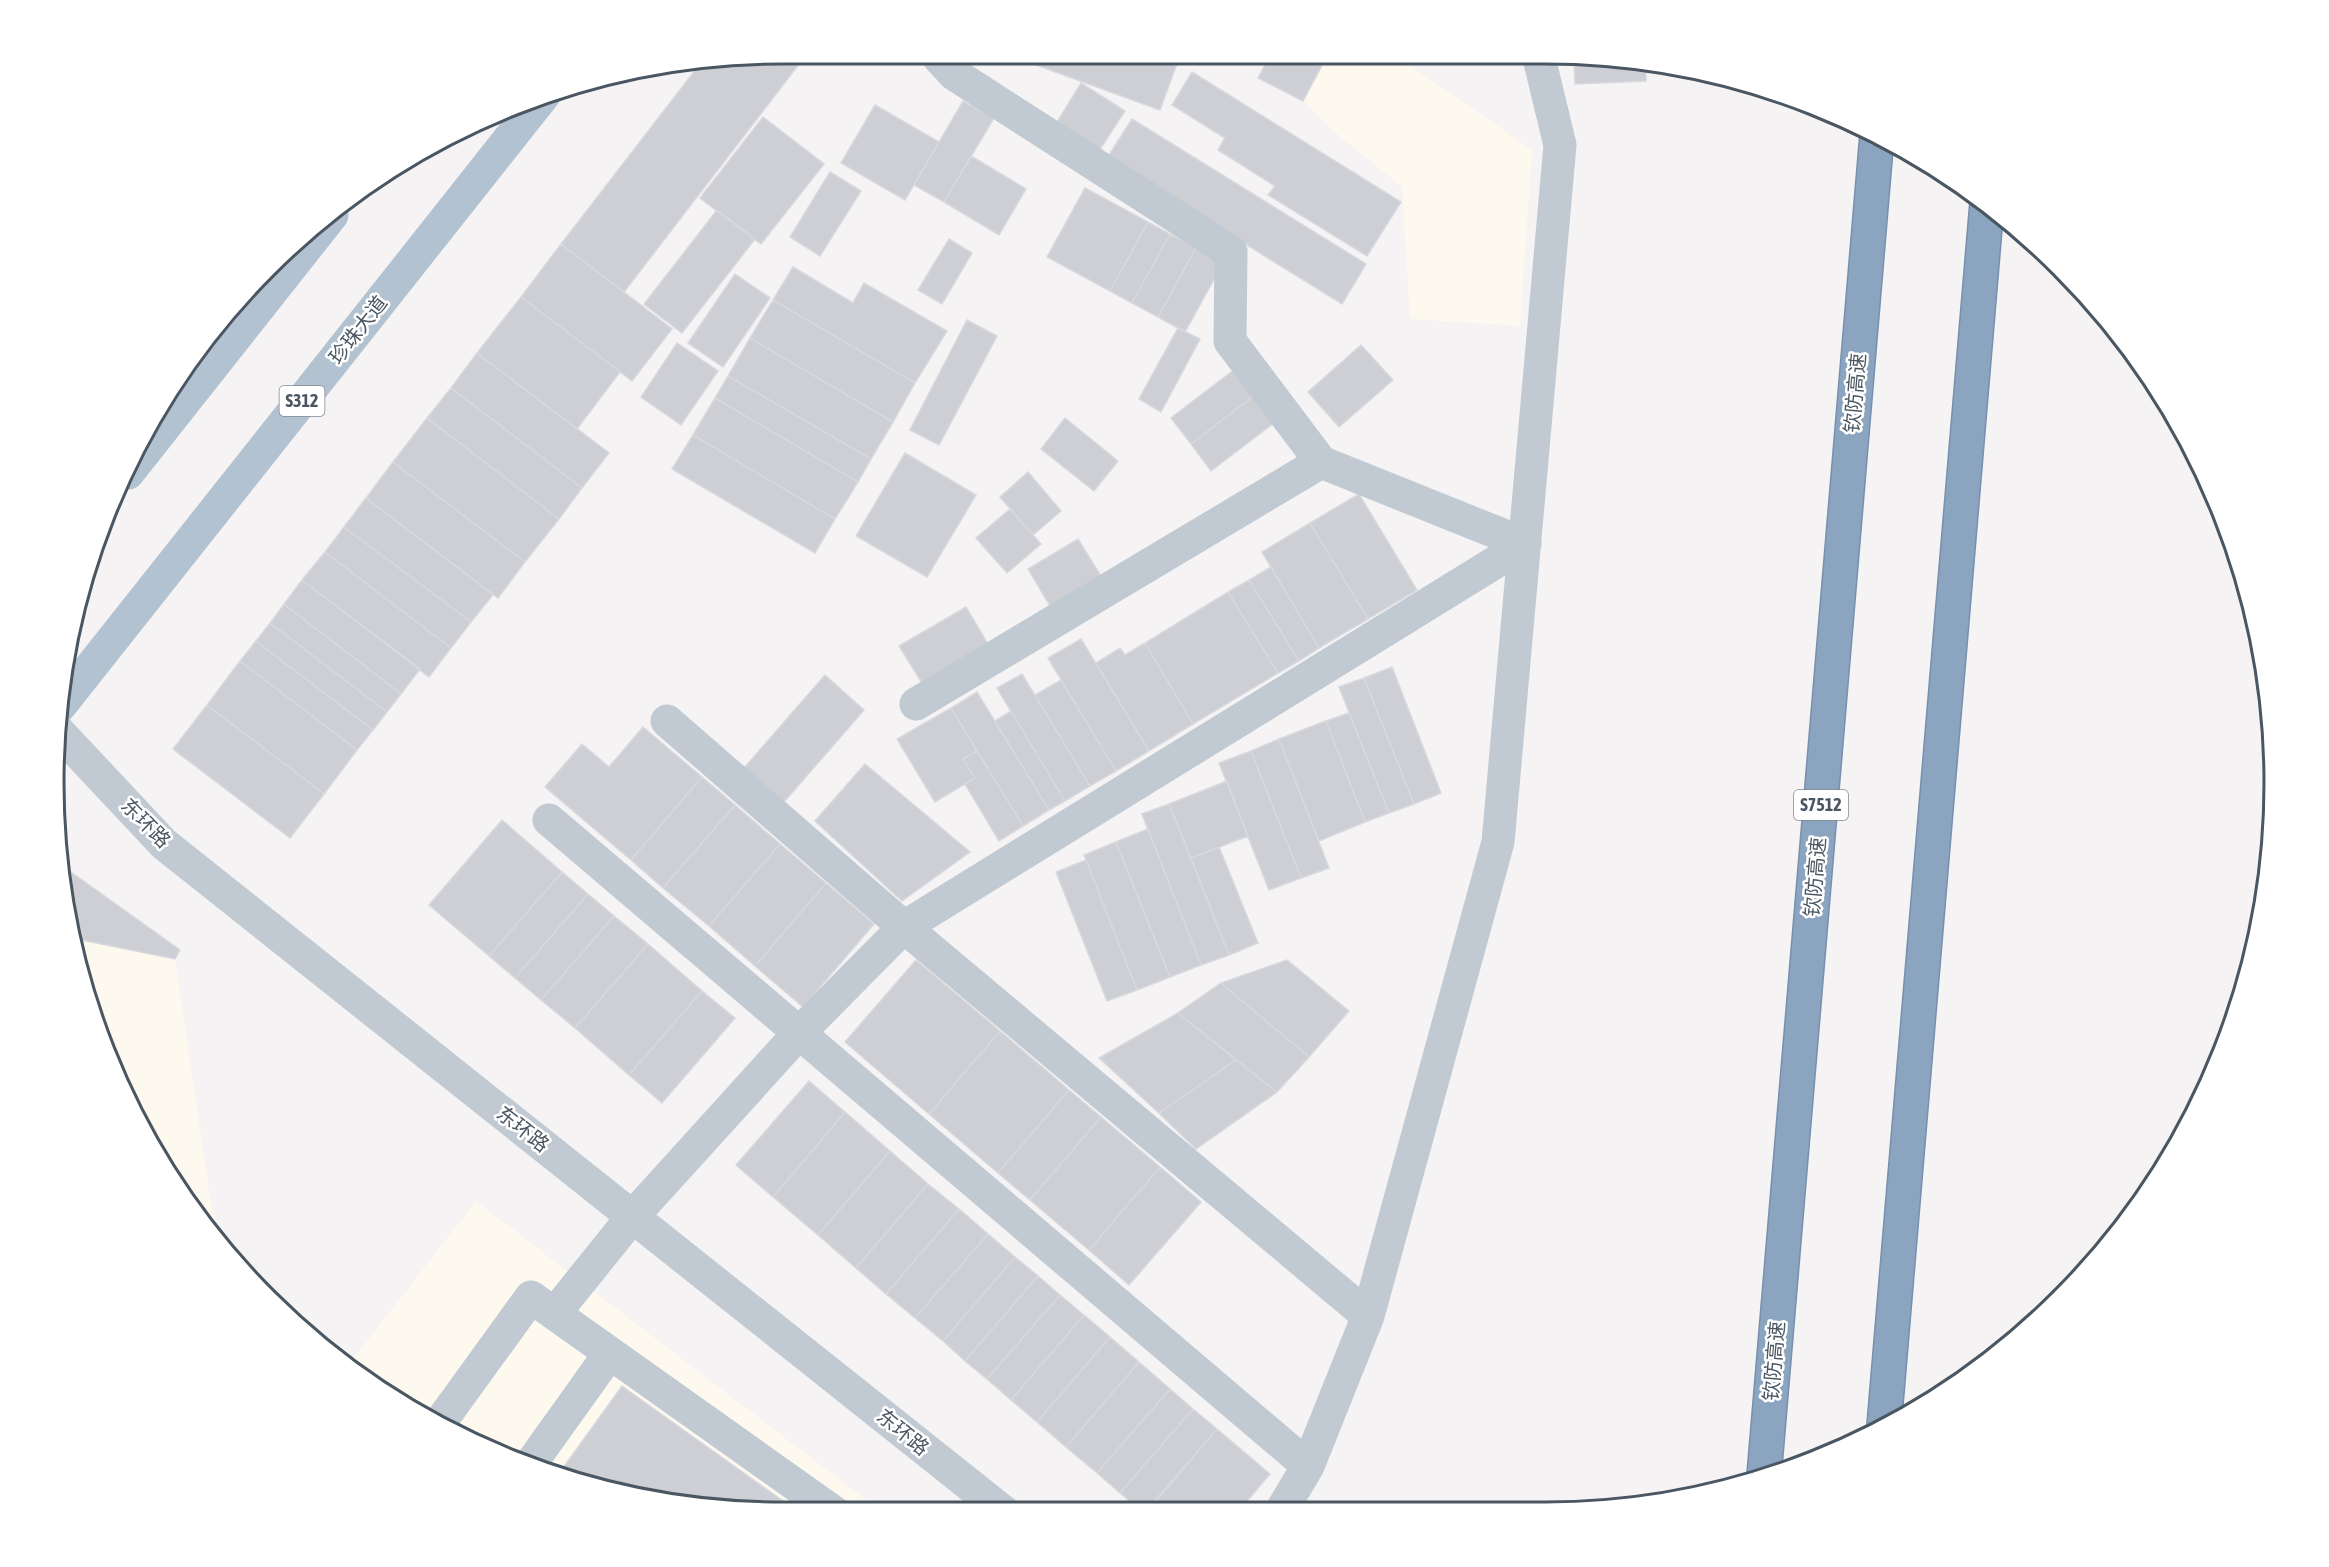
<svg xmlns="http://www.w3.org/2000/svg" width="2329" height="1567" viewBox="0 0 2329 1567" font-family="'Asap Condensed','Noto Sans SC',sans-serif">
<rect width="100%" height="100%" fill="#f5f3f3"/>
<path fill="#fdf9ef" d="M1395,55L1532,150L1520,326L1410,319L1402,187L1336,133L1303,101L1258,78L1270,56Z
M72,938L175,959L215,1231L152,1148L109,1062Z
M476,1201L883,1513H783L642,1499L461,1438L347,1367Z"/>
<path fill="#cdcfd5" stroke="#d7d9de" stroke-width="1.5" d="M1270,56H1327L1303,101L1258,78Z
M1166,57L1178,61L1160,110L1017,58Z
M1574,57L1646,64V81L1575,84Z
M803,59L624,292L561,244L703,60Z
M1192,72L1401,202L1367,256L1268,195L1275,186L1218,150L1225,138L1172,105Z
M1081,83L1125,111L1097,154L1054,127Z
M963,101L994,118L944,202L914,185Z
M875,105L939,142L905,200L841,163Z
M763,117L824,164L761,244L700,198Z
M1132,119L1366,264L1342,304L1107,158Z
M971,156L1026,189L999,235L944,202Z
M830,172L861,191L820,256L790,237Z
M1085,188L1148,222L1110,291L1047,257Z
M717,210L755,239L682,333L644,304Z
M1148,222L1170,234L1132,303L1110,291Z
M1170,234L1196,248L1158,317L1132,303Z
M949,239L972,253L942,304L918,290Z
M561,244L672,329L632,381L521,297Z
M1196,248L1223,263L1185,332L1158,317Z
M793,267L853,303L864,283L947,331L915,383L773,300Z
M735,274L770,298L723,367L688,343Z
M521,297L620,372L577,429L477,353Z
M773,300L915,383L893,422L750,338Z
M967,320L997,336L939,445L910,430Z
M1178,328L1200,339L1161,412L1139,399Z
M750,338L893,422L871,459L728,376Z
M677,343L718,371L681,425L641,397Z
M1361,345L1393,380L1339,427L1308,392Z
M477,353L609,453L582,488L451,388Z
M1239,366L1259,392L1191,444L1171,418Z
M728,376L871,459L858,482L715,398Z
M451,388L582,488L559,519L427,418Z
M1259,392L1279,419L1211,471L1191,444Z
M715,398L858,482L835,519L693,435Z
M427,418L559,519L525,562L393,462Z
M1065,418L1118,461L1094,491L1041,449Z
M693,435L835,519L815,553L672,469Z
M905,453L976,495L927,577L856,536Z
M393,462L525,562L498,598L366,498Z
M1028,472L1061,511L1033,535L1000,497Z
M1359,494L1417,590L1368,619L1310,523Z
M366,498L493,595L471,622L344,527Z
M1010,509L1041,544L1007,573L976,538Z
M1310,523L1368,619L1319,648L1262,552Z
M344,527L471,622L451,648L325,552Z
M1078,539L1101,576L1050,606L1028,569Z
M325,552L451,648L429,677L302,580Z
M1271,567L1319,648L1299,661L1249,580Z
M302,580L420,669L401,694L284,604Z
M1249,580L1299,661L1278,673L1228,592Z
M1228,592L1278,673L1193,724L1145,643Z
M284,604L401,694L387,712L270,623Z
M966,607L988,644L922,683L899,646Z
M270,623L387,712L373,730L256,641Z
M1081,639L1149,751L1116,771L1048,658Z
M256,641L373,730L357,750L240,661Z
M1145,643L1193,724L1149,751L1096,663L1120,648L1125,655Z
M240,661L357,750L324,794L207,705Z
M1392,667L1441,793L1414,804L1364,678Z
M1022,674L1090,786L1065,801L997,688Z
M825,675L864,710L784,802L744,768Z
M1364,678L1414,804L1389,813L1339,687Z
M1061,680L1116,771L1090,786L1035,695Z
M977,692L1049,810L1023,826L951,708Z
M207,705L324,794L290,838L173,749Z
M951,708L977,751L963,759L975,778L935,802L897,739Z
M1011,711L1065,801L1049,810L995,721Z
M1349,713L1389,813L1365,822L1326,721Z
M1326,721L1365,822L1319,841L1279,739Z
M643,727L702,777L631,860L545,787L582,744L609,767Z
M1279,739L1329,868L1301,878L1251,751Z
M977,751L1023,826L999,841L965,784L975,778L963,759Z
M1251,751L1301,878L1269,890L1219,763Z
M865,764L970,852L902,901L815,821Z
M702,777L735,805L663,888L631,860Z
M1227,781L1248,836L1191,858L1169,804Z
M1169,804L1229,955L1201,965L1142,814Z
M735,805L780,844L709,926L663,888Z
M502,820L562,872L489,956L429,905Z
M1148,829L1201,965L1170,977L1116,842Z
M1116,842L1170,977L1137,990L1084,855Z
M780,844L826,883L755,966L709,926Z
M1219,847L1258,943L1229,955L1191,858Z
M1086,860L1137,990L1107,1001L1056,872Z
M71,872L180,950L175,959L72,938L68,926L65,879Z
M562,872L588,894L515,978L489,956Z
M826,883L874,924L803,1007L755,966Z
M588,894L614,916L541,1000L515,978Z
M614,916L648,944L575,1028L541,1000Z
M648,944L702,991L629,1075L575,1028Z
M916,960L1000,1031L929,1114L845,1042Z
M1287,960L1349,1011L1309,1057L1221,983Z
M1221,983L1309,1057L1277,1092L1178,1013Z
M702,991L735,1018L662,1103L629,1075Z
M1178,1013L1236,1060L1159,1113L1099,1058Z
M1000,1031L1069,1090L998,1173L929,1114Z
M1236,1060L1277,1092L1196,1149L1159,1113Z
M809,1081L845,1112L773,1197L736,1165Z
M1069,1090L1101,1117L1030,1200L998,1173Z
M845,1112L890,1151L818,1235L773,1197Z
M1101,1117L1160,1167L1089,1250L1030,1200Z
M890,1151L928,1184L856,1268L818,1235Z
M1160,1167L1201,1202L1129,1285L1089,1250Z
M928,1184L959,1209L886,1294L856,1268Z
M959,1209L988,1234L915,1318L886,1294Z
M988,1234L1015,1257L943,1341L915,1318Z
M1015,1257L1038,1276L965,1361L943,1341Z
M1038,1276L1060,1295L987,1379L965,1361Z
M1060,1295L1084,1315L1011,1400L987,1379Z
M1084,1315L1110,1337L1037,1422L1011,1400Z
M1110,1337L1139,1362L1066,1447L1037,1422Z
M1139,1362L1170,1389L1097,1473L1066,1447Z
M622,1386L800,1513L642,1499L560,1472Z
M1170,1389L1193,1409L1120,1493L1097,1473Z
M1193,1409L1217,1429L1144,1513L1120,1493Z
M1217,1429L1270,1474L1237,1513H1146Z"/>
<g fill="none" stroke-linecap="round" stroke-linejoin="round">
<g stroke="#7690ad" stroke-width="36">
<path id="highway" d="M1884,1426L1987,203
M1764,1476L1877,135"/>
</g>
<path stroke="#c1cad2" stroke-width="33" d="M939,58L954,74L1231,252L1230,341L1321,462L1525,544
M916,704L1321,462
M667,721L904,927L1368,1316
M57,730L164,844L1005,1513
M549,820L1308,1466
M555,1313L633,1216L799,1033L904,927L1525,544
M439,1424L531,1297L835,1513
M532,1462L610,1353
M1280,1513L1308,1466L1368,1316L1498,842L1560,145L1538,54"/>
<path stroke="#b3c2d1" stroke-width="33" d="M128,473L332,215
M60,706L544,95"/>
<use href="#highway" stroke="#8ba5c1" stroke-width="33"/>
</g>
<g text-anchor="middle" stroke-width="5" stroke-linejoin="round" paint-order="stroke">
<g fill="#fff" stroke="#808990" stroke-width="1.5">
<rect x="279.5" y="386" width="45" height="30" rx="4.5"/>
<rect x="1794" y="790" width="54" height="30" rx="4.5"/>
</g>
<g font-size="18" font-weight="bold" fill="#4a5661">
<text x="302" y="407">S312</text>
<text x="1821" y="811">S7512</text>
</g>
<g font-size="20" fill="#4a5661" stroke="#fff">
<text transform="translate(358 330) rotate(-52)" y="7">珍珠大道</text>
<text transform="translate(1855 393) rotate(-85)" y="7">钦防高速</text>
<text transform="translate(146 823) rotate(45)" y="7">东环路</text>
<text transform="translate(1815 877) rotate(-85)" y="7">钦防高速</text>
<text transform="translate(523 1129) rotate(38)" y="7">东环路</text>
<text transform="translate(1774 1361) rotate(-85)" y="7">钦防高速</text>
<text transform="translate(903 1432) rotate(39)" y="7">东环路</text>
</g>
</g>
<path d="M0 0H2329V1567H0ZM783 64H1545A719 719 0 0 1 2264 783V783A719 719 0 0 1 1545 1502H783A719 719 0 0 1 64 783V783A719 719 0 0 1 783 64Z" fill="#fff" fill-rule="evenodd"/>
<path fill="none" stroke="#4a5661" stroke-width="3" d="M783 64H1545A719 719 0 0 1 2264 783V783A719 719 0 0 1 1545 1502H783A719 719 0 0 1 64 783V783A719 719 0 0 1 783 64Z"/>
</svg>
